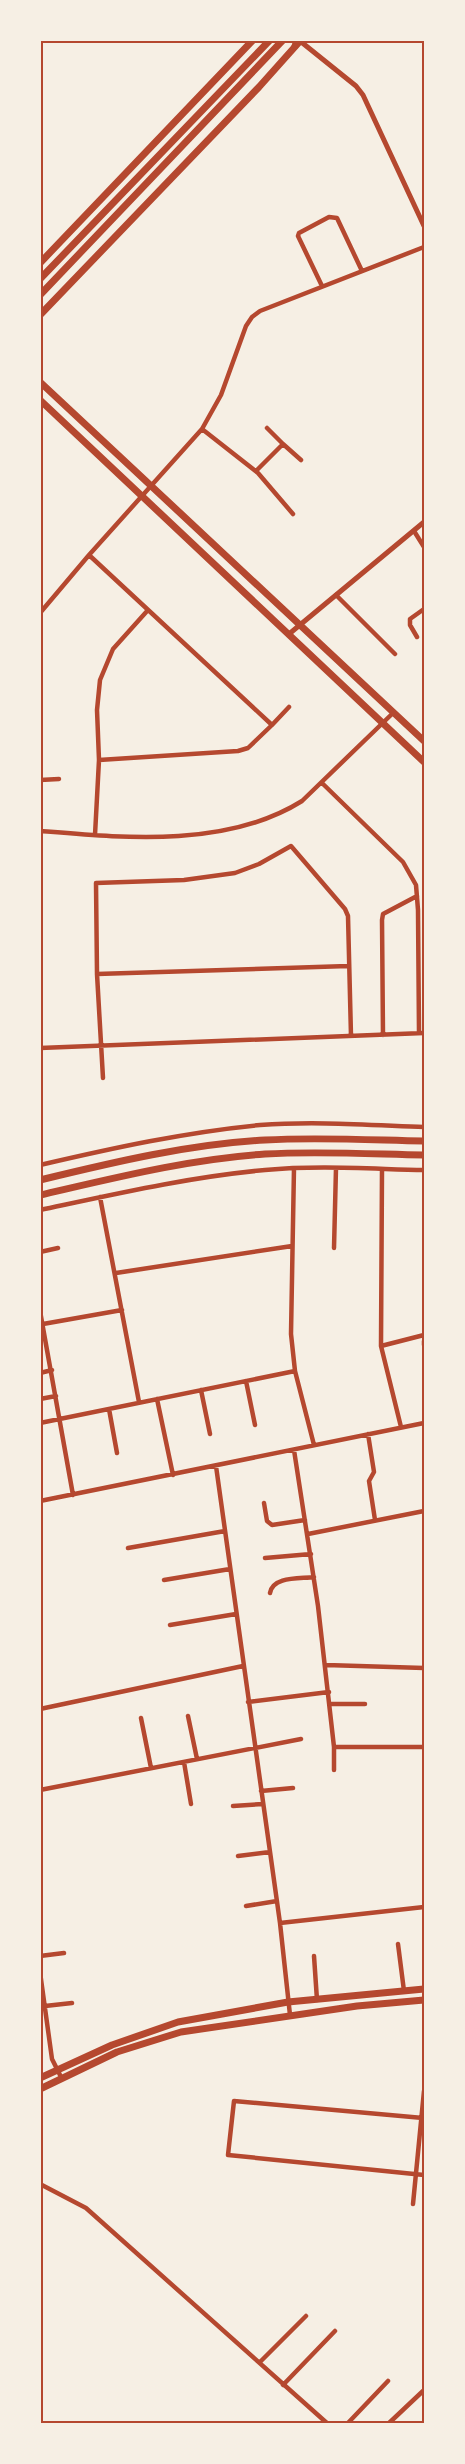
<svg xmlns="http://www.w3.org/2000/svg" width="465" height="2464" viewBox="0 0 465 2464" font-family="Mulish,sans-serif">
<rect width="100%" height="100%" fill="#f6efe4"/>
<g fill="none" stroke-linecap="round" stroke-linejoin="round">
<path stroke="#b5482f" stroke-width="4.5" d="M322,286L298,236L299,233L329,217L337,218L362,271
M202,429L258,473L293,514
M283,444L301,460
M256,471L283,444L267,428
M414,531L424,547
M89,555L272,725L248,748L238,751L99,760
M336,595L395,654
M40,613L89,555L202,429L221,395L246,326L252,317L260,311L424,247
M417,637L410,625V619L424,609
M272,725L289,707
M40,780L59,779
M322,783L403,862L416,885L418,910L419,1033
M40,831C125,838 227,848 302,801L393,713
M95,835L99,760L97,710L100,680L113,649L148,610
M97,974L348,966
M383,1035L382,920L383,914L417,896
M40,1048L424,1033
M103,1078L97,974L96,883L184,880L235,873L259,864L291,846L345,909L348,916L351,1036
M40,1165C113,1148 186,1132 260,1125C315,1121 370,1125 424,1127
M294,1168L291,1334L295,1371L314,1445
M382,1169L381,1346L401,1427
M100,1197L139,1402
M40,1210C115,1194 189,1177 265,1170C318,1165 372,1169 424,1170
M334,1248L336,1168
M40,1252L58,1248
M116,1273L292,1246
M40,1311L73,1495
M43,1324L122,1310
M424,1341V1345
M381,1346L424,1335
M40,1373L52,1370
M246,1381L255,1425
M201,1390L210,1434
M40,1399L56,1396
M157,1399L173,1475
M109,1409L117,1453
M40,1423L295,1371
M368,1434L374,1472L369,1481L375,1520
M294,1450L318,1606L334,1747H424
M216,1466L280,1923L290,2015
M40,1501L424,1423
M264,1503L267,1521L272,1525L305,1520
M308,1534L424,1511
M128,1548L225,1531
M265,1558L311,1554
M164,1580L230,1569
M270,1593C273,1576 300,1579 314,1577
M170,1625L236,1614
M326,1665L424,1668
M248,1702L329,1692
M330,1704H365
M40,1709L243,1666
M188,1716L197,1759
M141,1718L151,1768
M334,1747V1770
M184,1762L191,1804
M40,1790L301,1739
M261,1791L293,1788
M233,1806L263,1804
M238,1856L270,1852
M246,1906L277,1901
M280,1923L424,1907
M398,1944L404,1991
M40,1956L64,1953
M314,1956L317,2000
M40,1972L52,2059L62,2079
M45,2006L72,2003
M423,2118L234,2101L228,2155L424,2175
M40,2184L86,2208L328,2424
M413,2204L424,2091
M260,2362L306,2316
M283,2385L335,2331
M347,2424L388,2381
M388,2424L423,2391"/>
<path stroke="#b5482f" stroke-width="5" d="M300,41L356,86L363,95L424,226
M289,634L424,522"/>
<path stroke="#b5482f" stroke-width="7" d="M40,263L253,40
M40,315L259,87L301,40
M40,382L424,741
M40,400L424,762
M40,1180C114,1162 190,1144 265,1140C318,1137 371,1140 424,1141
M40,1195C114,1178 189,1159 265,1154C318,1151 371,1154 424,1155
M40,2078L112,2045L178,2022L288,2002L424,1989
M40,2089L117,2052L181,2032L357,2006L424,2000"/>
<path stroke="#b5482f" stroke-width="7" d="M295,46L297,40
M40,279L270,40
M40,295L283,40"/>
</g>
<rect width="465" height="2464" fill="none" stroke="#f6efe4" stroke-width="84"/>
<rect x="42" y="42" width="381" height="2380" fill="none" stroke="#b5482f" stroke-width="2"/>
</svg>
